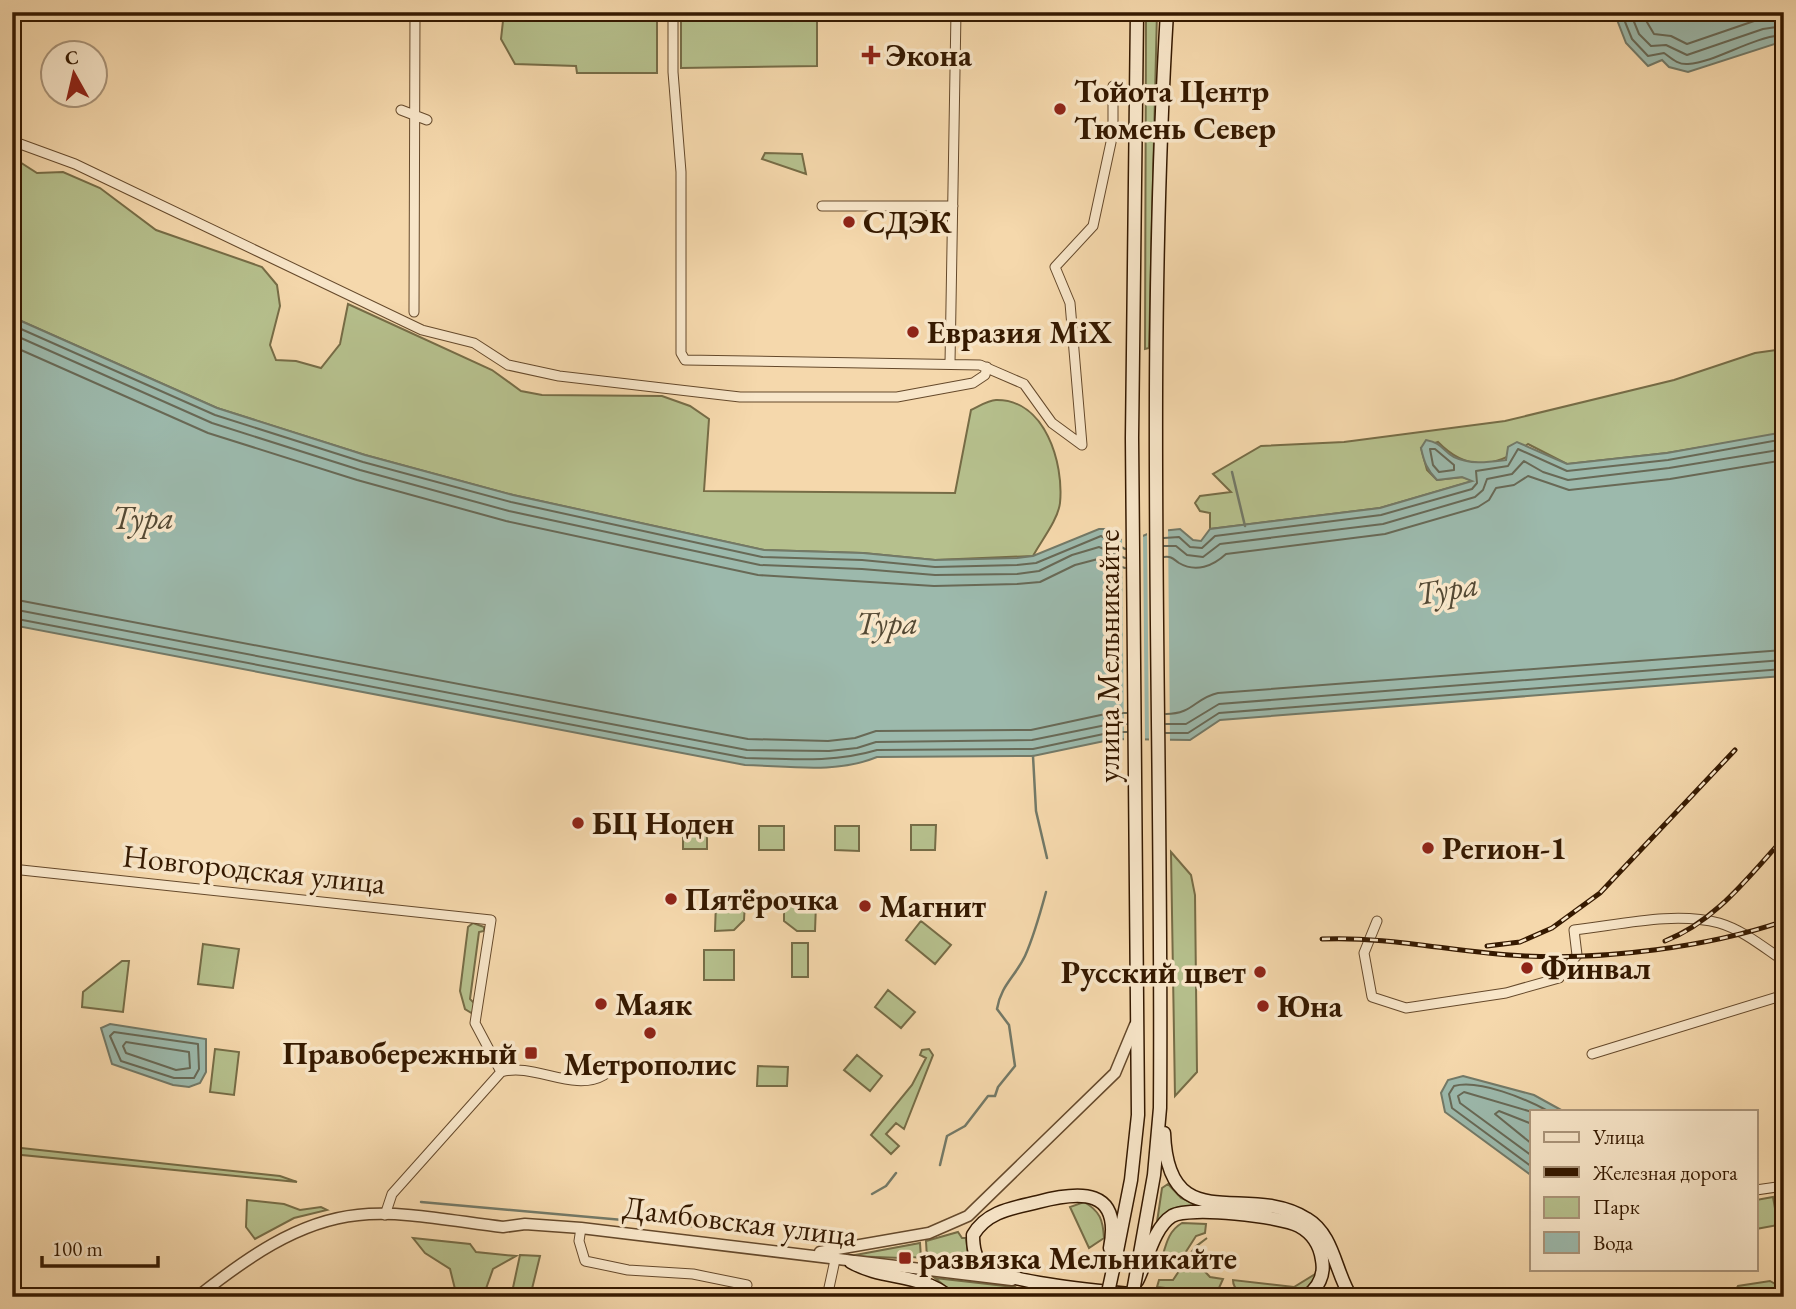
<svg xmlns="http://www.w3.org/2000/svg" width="1796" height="1309" viewBox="0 0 1796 1309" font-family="'EB Garamond',serif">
<rect width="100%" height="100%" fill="#f5d8ac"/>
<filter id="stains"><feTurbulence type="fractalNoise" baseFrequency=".00286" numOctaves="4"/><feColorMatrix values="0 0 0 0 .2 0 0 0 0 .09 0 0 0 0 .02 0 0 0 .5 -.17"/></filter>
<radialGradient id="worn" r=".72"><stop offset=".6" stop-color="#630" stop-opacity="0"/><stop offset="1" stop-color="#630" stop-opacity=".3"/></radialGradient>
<path fill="#b6c08d" stroke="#766c46" stroke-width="2" d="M504,12H657V73H577L576,66L515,64L501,39Z
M681,12H817V66L681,68Z
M1146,12H1157L1149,348L1145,349Z
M765,153L802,154L806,174L762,159Z
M12,157L37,173L63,172L100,188L156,230L262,267L277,285L280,306L270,345L276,360L296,361L321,368L340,344L348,304L492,370L521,391L542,395L662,396L690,406L709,419L704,491L955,493L971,410C978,407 988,400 996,400C1045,399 1064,463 1060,503C1058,520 1041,541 1033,556L935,560L863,553L764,550L513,495L365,455L217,408L12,317Z
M1784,349V432L1774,435L1667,453L1567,464L1528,444C1496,468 1467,472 1438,442L1421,448L1427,470L1437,480L1463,477L1473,481L1380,508L1210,529V513L1200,511L1195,503L1200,496L1231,492L1213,474L1261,446L1344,442L1505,421L1674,380L1755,353Z
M683,825H707V849H683Z
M911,825H936L935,850H911Z
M759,826H784V850H759Z
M835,826H859V851L835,850Z
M1171,852L1191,875L1195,895L1197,1072L1175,1096Z
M716,902L745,903L744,920L734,930L715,931Z
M784,904H816L815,931H797L784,921Z
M921,921L951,945L935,964L906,940Z
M473,923L484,927V931L479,932L470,999L475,1004L473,1014L465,1009L460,991L468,927Z
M792,943H808V977H792Z
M203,944L239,949L233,988L198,984Z
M704,950H734V980H704Z
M122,961H129L123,1012L82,1007L83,992Z
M888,990L915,1012L901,1028L875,1007Z
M215,1049L239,1052L234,1095L210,1092Z
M929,1049L933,1055L904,1129L896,1123L886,1134L899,1146L891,1154L871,1135L912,1085L926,1058L920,1055L922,1050Z
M857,1055L882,1076L870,1091L844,1070Z
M758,1066L788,1067L787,1086H757Z
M12,1147L280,1176L297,1182L12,1154Z
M1168,1184L1181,1198L1202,1207L1182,1208L1157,1222L1162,1188Z
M1773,1197L1778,1225L1756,1229V1200Z
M247,1200L284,1204L300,1210L321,1207L327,1210L294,1218L255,1239L246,1227Z
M1084,1202C1100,1211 1103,1220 1104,1238L1089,1248L1070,1207Z
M1182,1223L1206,1224L1205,1233L1196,1236L1180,1261H1161C1166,1245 1168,1231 1182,1223Z
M958,1232L962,1238H966L968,1254L978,1268L943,1264L927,1258L926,1241Z
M413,1238L470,1244L476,1252L516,1256L493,1269L483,1297H457L450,1269L425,1253Z
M1207,1238L1198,1245L1197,1263L1210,1277L1223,1279L1219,1288L1208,1293L1157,1287L1159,1280H1173L1195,1247Z
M920,1243L921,1258L902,1256L901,1258L850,1256Z
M520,1255L540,1256L530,1297H511Z
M1317,1273C1313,1283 1307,1294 1295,1297C1278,1301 1233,1301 1233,1280L1294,1287Z
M935,1278L1014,1287L999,1297H958Z
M1770,1281L1784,1289V1297H1732L1738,1286Z"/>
<path fill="#9cb9ac" stroke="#737967" stroke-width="2" d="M1614,12H1784V41L1688,72L1669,67L1662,60L1648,66L1626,43Z
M12,317L217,408L365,455L513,495L764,550L863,553L935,560L1017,558L1033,556L1099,529H1107L1111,535L1129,542L1152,532L1180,529L1193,540L1201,541L1210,529L1380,508L1472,481L1462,477L1437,480C1427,470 1424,462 1421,448L1426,440C1443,443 1442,451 1454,457C1471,465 1489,462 1506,460L1508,447L1517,442L1567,464L1667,453L1784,432V676L1220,720L1190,740L1114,739L1033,756L877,757C837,774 788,766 745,765L12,625Z
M110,1024L206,1039V1072L200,1083L189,1087L173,1085L112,1064L101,1028Z
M1463,1076L1534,1095L1563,1111H1532V1176L1445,1112L1441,1093L1448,1080Z"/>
<path fill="#f5d8ac" d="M1168,527L1170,743H1149L1147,531Z
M1143,533L1145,743H1124L1122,537L1129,539Z"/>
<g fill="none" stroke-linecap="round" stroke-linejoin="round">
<path stroke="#686956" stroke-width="2" d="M1621,12L1632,39L1648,56L1664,53C1671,58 1678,65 1688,64C1717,62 1751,37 1784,35
M1630,12L1639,34L1651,46L1666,45L1687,55L1763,29L1784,26
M1641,12L1654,34L1671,36L1687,44L1760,19L1784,15
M12,325L215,415L363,462L511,502L762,557L862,560L935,567L1017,565L1036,563L1101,536L1125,549
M12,334L212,423L360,470L509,511L760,565L862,569L935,575L1017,574L1039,571L1072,555L1099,547L1125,558
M12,346L208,433L357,480L506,521L758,575L934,586L1017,584L1040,582L1075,565L1098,559L1125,568
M1430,449H1435L1454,465V470L1439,472L1433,465Z
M1164,538L1179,537L1190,547L1202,548L1215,536L1381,515L1472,489L1477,483L1476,471L1508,466L1518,449L1567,471L1668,460L1784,439
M1164,546H1176L1187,555L1203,557L1220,544L1383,524L1475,497L1483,490L1487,479L1512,474L1524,461L1543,472L1568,480L1669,468L1784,449
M1164,557C1172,556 1173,559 1179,563C1196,573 1213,566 1226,554L1385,534L1478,507L1489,500L1496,488L1514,485L1528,476L1569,490L1670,479L1784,460
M12,599L748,739L828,741L855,738L876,731L1031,730L1110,713H1127
M12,609L747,750L829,751L857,748L876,742L1032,740L1111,724H1127
M12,618L746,758C790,759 834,763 877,750L1033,749L1113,732H1127
M1166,714C1193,714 1195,698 1218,693L1784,650
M1166,724H1186L1219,704L1784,660
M1166,733H1188L1219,713L1784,669
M114,1032L198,1044L199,1069L194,1078H174L121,1061L110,1036Z
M126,1042L189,1052L190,1068L176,1070L126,1053L123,1046Z
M1532,1112L1464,1092L1458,1096L1460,1103L1532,1156
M1532,1124L1499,1111L1495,1114L1532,1144
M1532,1167L1452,1108L1449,1094L1454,1086C1479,1079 1526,1099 1548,1111"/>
<path stroke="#737967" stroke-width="2.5" d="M1232,472L1245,526
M1033,756L1036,811L1047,858
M940,1165L947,1136L965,1126L988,1096H995L998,1087L1015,1066L1009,1025L997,1009C1001,985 1015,977 1025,956C1034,936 1040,914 1046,892
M872,1194L886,1186L896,1173
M421,1202L735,1230"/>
<g stroke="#65492b" stroke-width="11">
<path id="minor" d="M673,12V72L681,172V353L685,360L980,365L1024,384L1052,423L1082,445
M401,110L427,120
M12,141L75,164L422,330L474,343L508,365L559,376L740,397H897L973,383L985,375L987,367
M822,206H953
M414,312L415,12
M950,363L956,12
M1082,445L1070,303L1055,267L1093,226L1113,133V86
M12,869L491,920L475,1023L501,1072
M1377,921L1364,953L1372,997L1406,1008L1506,993L1559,978L1577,955L1574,930C1619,925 1674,911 1719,923C1743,930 1763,947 1784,961
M1592,1054L1784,995
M1756,1190L1784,1186
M385,1215L392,1194L501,1072C534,1062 573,1093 604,1075
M581,1228L579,1241L585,1261L628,1270L693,1274L747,1285
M827,1297L835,1260"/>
</g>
<g stroke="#65492b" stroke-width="13">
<path id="tertiary" d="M820,1252L929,1233L968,1216L1115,1073L1135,1025
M197,1297C244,1260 297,1221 358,1215C402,1210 458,1222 503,1227L525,1224L581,1228L1012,1280"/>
</g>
<g stroke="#351900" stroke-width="15">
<path id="secondary" d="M1164,1133C1168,1241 1248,1181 1307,1219C1334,1235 1335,1272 1351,1297
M1110,1248C1122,1188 1080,1191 1038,1202C1013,1208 987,1211 973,1235C973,1246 974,1258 983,1265C1006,1285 1123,1293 1158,1297
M1116,1256L1131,1180L1138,1115L1132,438L1137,12
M1139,1259L1154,1175L1160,1108C1163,743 1145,377 1167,12
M851,1262C882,1280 921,1273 949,1297
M1137,1281C1147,1262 1153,1228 1172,1216C1189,1206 1281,1216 1299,1226C1312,1233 1320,1245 1322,1260C1325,1275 1318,1288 1306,1297
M1006,1297L1048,1290"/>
</g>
<use href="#minor" stroke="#f8e6c9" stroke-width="9"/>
<use href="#tertiary" stroke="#f8e6c9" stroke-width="10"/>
<use href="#secondary" stroke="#f8e6c9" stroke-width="12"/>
<g stroke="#351900" stroke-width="5">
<path id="rail" d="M1322,939C1391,936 1457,953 1525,956C1604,960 1709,947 1784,921
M1665,941C1716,921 1748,877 1784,838
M1487,946L1520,942L1552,928L1600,893L1735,750"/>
</g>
<use href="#rail" stroke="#f8e6c9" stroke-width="2.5" stroke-dasharray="8" stroke-linecap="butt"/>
<g stroke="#351900" stroke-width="15" stroke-linecap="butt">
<path id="secondary-bridge" d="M1107,1297L1116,1256
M1132,1297L1139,1259"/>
</g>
<use href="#secondary-bridge" stroke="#f8e6c9" stroke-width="12"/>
</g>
<g fill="#8f2418" stroke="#f8e6c9" stroke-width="2.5">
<path d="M867.5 44.5h7v7h7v7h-7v7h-7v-7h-7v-7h7z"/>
<circle cx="1060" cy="109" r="7"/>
<circle cx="849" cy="222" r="7"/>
<circle cx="913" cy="332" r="7"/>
<circle cx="578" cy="823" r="7"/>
<circle cx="1428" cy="848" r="7"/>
<circle cx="671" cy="899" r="7"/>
<circle cx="865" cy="906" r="7"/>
<circle cx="1527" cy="968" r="7"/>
<circle cx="1260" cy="972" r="7"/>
<circle cx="601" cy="1004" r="7"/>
<circle cx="1263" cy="1006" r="7"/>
<circle cx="650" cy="1033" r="7"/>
<rect x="524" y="1046" width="14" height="14" rx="3.5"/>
<rect x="898" y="1251" width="14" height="14" rx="3.5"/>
</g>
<g text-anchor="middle" stroke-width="7" stroke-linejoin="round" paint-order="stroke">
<g font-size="32" font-weight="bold" fill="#351900" stroke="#f8e6c9" text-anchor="start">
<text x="885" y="66">Экона</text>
<text x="1074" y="102">Тойота Центр<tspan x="1074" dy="37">Тюмень Север</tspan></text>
<text x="863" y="233">СДЭК</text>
<text x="927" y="343">Евразия MiX</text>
<text x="592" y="834">БЦ Ноден</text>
<text x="1442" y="859">Регион-1</text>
<text x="685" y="910">Пятёрочка</text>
<text x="879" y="917">Магнит</text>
<text x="1541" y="979">Финвал</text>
<text x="1246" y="983" text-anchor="end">Русский цвет</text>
<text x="615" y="1015">Маяк</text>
<text x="1277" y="1017">Юна</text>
<text x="517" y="1064" text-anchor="end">Правобережный</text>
<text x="650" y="1075" text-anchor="middle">Метрополис</text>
<text x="919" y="1269">развязка Мельникайте</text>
</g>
<g font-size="32" fill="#351900" stroke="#f8e6c9">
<text transform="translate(1108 656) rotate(-90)" y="11">улица Мельникайте</text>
<text transform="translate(254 869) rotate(6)" y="11">Новгородская улица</text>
<text transform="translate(740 1221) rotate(7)" y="11">Дамбовская улица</text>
</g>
<g font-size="33" font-style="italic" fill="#544934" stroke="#f8e6c9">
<text x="143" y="529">Тура</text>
<text transform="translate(1447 588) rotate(-10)" y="12">Тура</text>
<text transform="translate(887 622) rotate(-1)" y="12">Тура</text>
</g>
</g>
<rect width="1796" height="1309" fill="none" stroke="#f5d8ac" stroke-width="42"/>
<rect x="14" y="14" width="1768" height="1281" fill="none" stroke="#351900" stroke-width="3.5"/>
<rect x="21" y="21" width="1754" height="1267" fill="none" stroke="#351900" stroke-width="2"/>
<rect x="1530" y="1110" width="228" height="161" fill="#f8e6c9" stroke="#aa9479" stroke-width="2"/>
<rect x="1544" y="1132" width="35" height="10" fill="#f8e6c9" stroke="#aa9479" stroke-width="2"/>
<text x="1593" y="1144" font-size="21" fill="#351900">Улица</text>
<rect x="1544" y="1167" width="35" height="10" fill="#351900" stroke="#aa9479" stroke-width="2"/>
<text x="1593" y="1180" font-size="21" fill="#351900">Железная дорога</text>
<rect x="1544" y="1197" width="35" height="21" fill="#b6c08d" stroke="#aa9479" stroke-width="2"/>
<text x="1593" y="1214" font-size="21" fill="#351900">Парк</text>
<rect x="1544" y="1232" width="35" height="21" fill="#9cb9ac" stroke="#aa9479" stroke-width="2"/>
<text x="1593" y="1250" font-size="21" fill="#351900">Вода</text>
<g transform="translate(74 74) rotate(352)"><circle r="33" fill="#f8e6c9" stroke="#aa9479" stroke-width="2"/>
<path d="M0-5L12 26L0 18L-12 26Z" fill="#8f2418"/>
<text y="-10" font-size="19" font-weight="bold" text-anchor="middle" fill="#351900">С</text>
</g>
<path d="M42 1256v10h116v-10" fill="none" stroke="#351900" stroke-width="3.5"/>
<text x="52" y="1256" font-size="21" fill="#351900" stroke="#f8e6c9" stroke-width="5" paint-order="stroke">100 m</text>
<rect width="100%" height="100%" filter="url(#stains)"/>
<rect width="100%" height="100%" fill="url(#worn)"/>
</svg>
